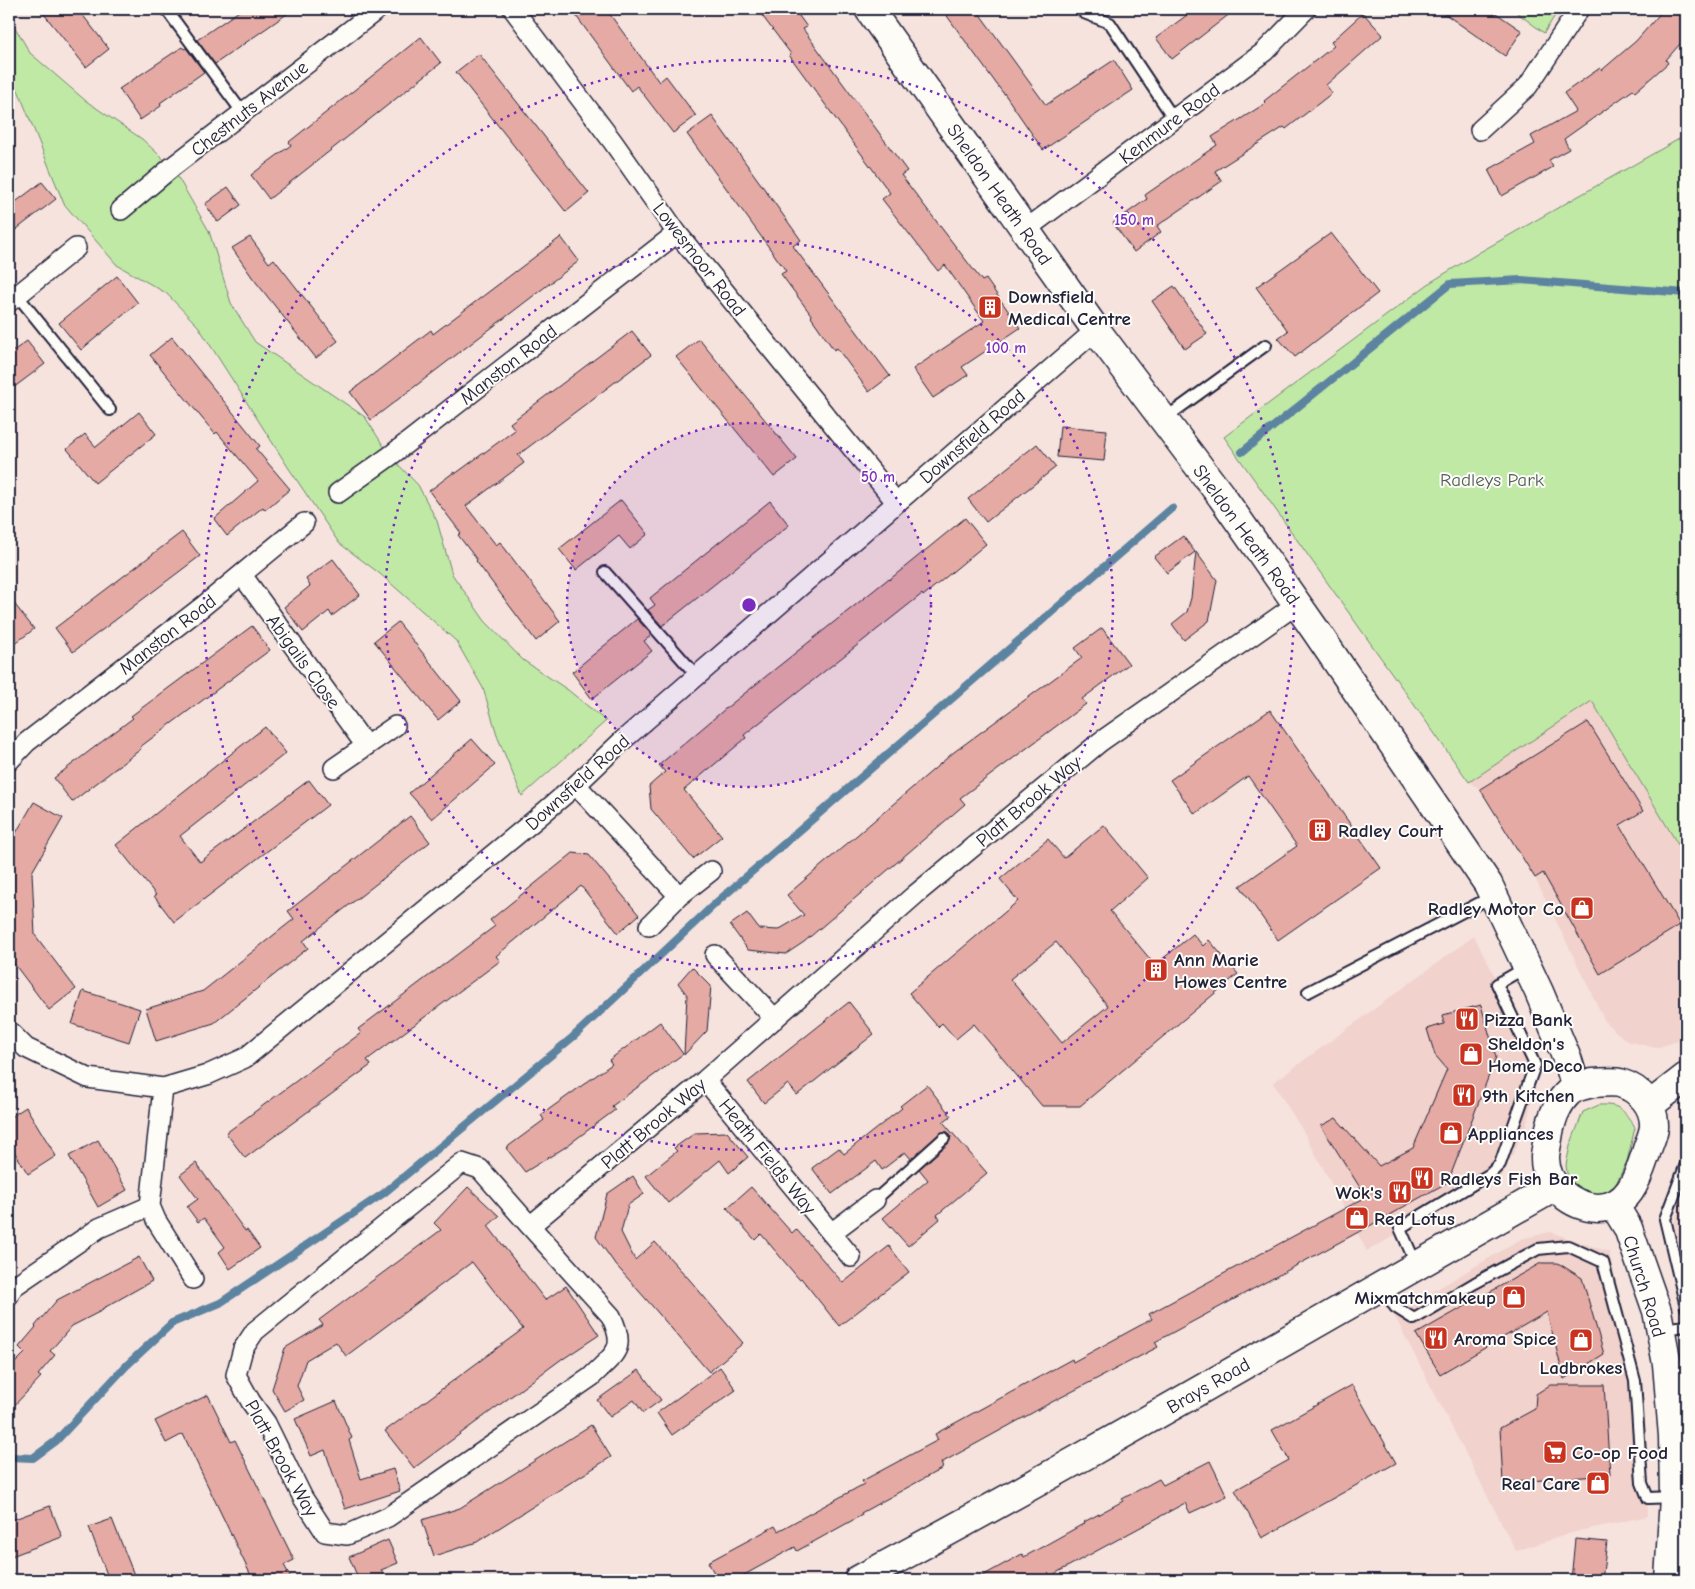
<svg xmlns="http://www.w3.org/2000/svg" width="1695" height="1589" viewBox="0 0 1695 1589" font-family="'Comic Neue',sans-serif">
<rect width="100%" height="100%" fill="#f6e3de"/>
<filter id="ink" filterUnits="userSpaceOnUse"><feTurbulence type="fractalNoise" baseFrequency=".02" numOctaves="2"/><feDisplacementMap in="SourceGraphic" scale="10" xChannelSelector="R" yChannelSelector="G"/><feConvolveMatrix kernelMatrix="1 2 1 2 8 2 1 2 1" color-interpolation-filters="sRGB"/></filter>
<g filter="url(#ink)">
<path fill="#f1d2cc" d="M1592,700L1680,848L1686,845V1034L1674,1042L1656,1048L1627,1041L1606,1023L1535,878L1480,789L1469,782Z
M1474,936L1540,1063L1526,1127L1502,1176L1367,1251L1305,1134L1273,1083Z
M1686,1191V1272L1674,1222Z
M1550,1232L1609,1252L1639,1377L1648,1516L1575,1532L1516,1551L1394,1315L1521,1239Z"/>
<path fill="#c0e9a5" stroke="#718670" d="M1512,9H1559L1544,33Z
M9,17L30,53L86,101L142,139L172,167L209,231L231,303L255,342L365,417L390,456L418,485L437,521L452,574L485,621L523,660L568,690L606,721L522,796L498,738L483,688L456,641L379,573L339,543L288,467L198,326L166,293L117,265L64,204L18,90L9,79Z
M1686,135V845L1680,848L1592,701L1469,782L1224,437L1431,282L1480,252Z
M1599,1105C1620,1104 1624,1110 1635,1128L1627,1161L1611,1194C1588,1197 1585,1195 1568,1181L1566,1165L1570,1146L1583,1112Z"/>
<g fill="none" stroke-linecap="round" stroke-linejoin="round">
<path stroke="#5c83a0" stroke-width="8" d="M1242,452L1450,284L1521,280L1686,293
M9,1457L33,1458L56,1441L126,1366L172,1323L220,1303L384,1193L573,1037L718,901L1172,508"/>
</g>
<path fill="#e5aaa3" stroke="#22223b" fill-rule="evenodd" d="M40,9H78L109,49L86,67Z
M242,9H294L215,64L197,40Z
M571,9H606L659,82L666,76L696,116L673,133L637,86L631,91Z
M757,9H794L807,27L803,29L907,171L901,175L982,281L986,279L1020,328L962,367L968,375L933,398L913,369L984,321L945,265L938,271L882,199L890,193L789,55L791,54Z
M942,9H976L1046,105L1114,60L1133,90L1043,150L1004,93H1003Z
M1195,9H1236L1172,59L1156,38Z
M1438,9H1490L1522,31L1505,56Z
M1664,9H1686V37L1666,60L1668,63L1635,92L1633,90L1564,139L1569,149L1549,160L1553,167L1502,196L1488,170L1535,144L1531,136L1576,111L1564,93L1600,68L1602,70L1636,41Z
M1363,13L1383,35L1326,85L1332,93L1286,129L1284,127L1215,171L1222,181L1157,226L1161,232L1134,252L1113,223L1147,199L1145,195L1217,145L1212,137L1266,103L1264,101L1334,46L1331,42Z
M421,37L441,63L269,199L251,175L291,145L289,142Z
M182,47L184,49L186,48L204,72L160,103L161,106L140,120L119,89Z
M479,54L589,193L566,212L456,72Z
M712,116L801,240L793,246L890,376L869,392L837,348L834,350L811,317L812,316L781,274L786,271L687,134Z
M42,182L56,199L9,235V207Z
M228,187L241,205L218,222L205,204Z
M1331,233L1378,293L1295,357L1278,338L1288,331L1256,287Z
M250,237L269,263L274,259L338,341L316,358L252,277L232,248Z
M561,237L579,261L371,420L350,392L431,330L433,334Z
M117,276L138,303L81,350L59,323Z
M1174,286L1207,334L1185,349L1152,301Z
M632,331L651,355L518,455L524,463L466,506L496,545L500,542L560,621L536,641L476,561L477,560L458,535L461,533L429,491L454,472L455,474L515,430L510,423Z
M172,337L260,446L256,449L290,489L265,510L263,507L227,536L214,519L258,481L217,432L215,434L150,355Z
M699,339L797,459L774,477L676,357Z
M27,341L45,364L9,391V354Z
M139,412L156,434L95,483L67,449L85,434L96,447Z
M1060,426L1107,430L1104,461L1057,457Z
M1037,444L1056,467L986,522L968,499Z
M621,500L648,534L630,549L619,536L576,570L559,549Z
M770,501L789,525L662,626L648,610L655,605L650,598Z
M965,518L986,544L923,596L922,594L744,735L746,738L684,790L722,836L693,859L651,809L649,786L665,772L659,765L725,709L888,579L889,580Z
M182,532L200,556L73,652L55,628Z
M1183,536L1195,552L1167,573L1154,557Z
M1196,552L1217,580L1209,621L1184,640L1172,624L1187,612L1191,598Z
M333,559L360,595L332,616L329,611L303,632L284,607L310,586L306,579Z
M9,597L34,629L9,648Z
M637,619L652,635L644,641L652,651L592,699L572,672Z
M398,622L461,701L438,720L374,641Z
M252,626L270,650L140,747L141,749L72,802L54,778L133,718L131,716Z
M1102,628L1129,664L1082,699L1086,704L960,798L965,804L804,942L786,954L748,950L730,925L747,913L759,929L778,930L804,915L787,895L954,752L1082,658L1075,648Z
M1270,710L1381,868L1278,940L1240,886L1297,846L1248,776L1195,814L1170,780Z
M1588,722L1643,811L1620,825L1680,925L1600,974L1543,873L1535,878L1480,789Z
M265,727L286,753L180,836L200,862L309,780L328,805L174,922L154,896L156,895L116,845Z
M472,739L495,765L432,819L409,793Z
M34,802L63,818L32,872L35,935L76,989L49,1010L9,957V845Z
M410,816L430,842L303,941L308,948L214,1023L156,1041L146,1009L203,991L294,919L288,911Z
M1104,825L1148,878L1110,911L1155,965L1193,934L1203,946L1209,940L1238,974L1080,1106H1042L974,1024L956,1039L942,1023L938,1027L909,993L1018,901L1000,879L1048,839L1064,858ZM1056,942L1108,1006L1062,1043L1010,979Z
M573,853L589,855L639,915L618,933L581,886L496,956L500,961L367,1060L371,1065L245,1158L226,1133L361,1033L358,1029L495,926L490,920Z
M692,967L711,986L707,1031L684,1055L687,995L678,983Z
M83,991L140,1009L129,1042L72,1024Z
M849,1002L874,1034L797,1095L788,1084L764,1103L748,1082Z
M1481,1005L1496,1057L1448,1182L1364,1229L1155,1342L1158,1347L1052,1402L941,1463L943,1468L861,1513L862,1515L797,1551L795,1547L735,1580H718L708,1562L775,1526L778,1531L864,1484L862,1481L938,1440L935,1434L1072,1359L1073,1362L1128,1332L1152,1319L1149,1314L1366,1197L1321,1126L1336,1118L1379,1166L1413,1148L1447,1069L1435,1055L1427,1029L1444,1024L1443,1015Z
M660,1022L683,1054L612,1106L615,1110L564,1148L525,1172L506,1148L544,1120L541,1115L612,1064L609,1060Z
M927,1085L951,1116L943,1122L987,1173L937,1215L940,1219L908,1246L883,1218L928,1180L919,1169L949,1143L951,1137L949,1133L946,1131L940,1133L911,1159L905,1152L882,1170L876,1161L832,1194L812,1168L839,1148L844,1154L902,1108L900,1106Z
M26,1107L56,1156L28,1174L9,1143V1118Z
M727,1132L748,1157L729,1173L720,1160L668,1203L646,1176L677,1151L674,1148L695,1133Z
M98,1140L127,1190L98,1207L69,1156Z
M196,1163L245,1231L247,1230L260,1248L230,1269L219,1252L225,1247L204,1218L198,1222L187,1207L198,1199L180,1175Z
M633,1176L644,1194L628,1205L621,1232L635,1260L655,1242L689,1279L743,1343L709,1372L653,1307L615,1264L596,1237L607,1194Z
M468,1187L499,1216L488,1226L545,1300L566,1286L599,1335L563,1359V1358L414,1468L385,1431L523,1329L472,1262L346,1356L336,1342L306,1360L297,1386L304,1400L285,1411L272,1389L285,1348L323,1325L319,1320L441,1230L434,1223Z
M751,1187L792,1233L796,1229L843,1283L889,1246L909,1272L839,1326L801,1278L799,1279L761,1234L755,1240L727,1208Z
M139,1257L152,1281L102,1309L103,1310L72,1326L50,1351L55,1355L38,1375L41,1377L9,1411V1369L25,1353L19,1347L36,1327L35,1326L57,1300Z
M1541,1263H1558L1582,1278L1604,1354L1564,1379L1547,1312L1440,1374L1416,1334Z
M720,1367L736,1390L672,1435L657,1413Z
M639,1370L661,1400L643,1413L634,1400L610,1417L597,1400Z
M1352,1385L1396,1463L1262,1538L1235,1490L1289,1460L1272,1430Z
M1550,1385H1604L1610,1475L1503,1483L1500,1428L1535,1409L1536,1394Z
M208,1395L231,1442L235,1440L294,1560L284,1565L292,1580H253L183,1434L166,1443L155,1421Z
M336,1401L352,1438L349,1440L361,1479L393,1469L400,1491L345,1509L325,1450L311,1456L295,1419Z
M591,1425L611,1457L477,1542L434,1556L422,1520L460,1508Z
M1210,1461L1227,1496L1190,1513L1185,1503L1043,1580H975L1022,1554L1024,1557L1085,1523L1084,1522L1123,1501L1122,1499L1159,1479L1163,1485Z
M50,1506L62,1537L9,1557V1521Z
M112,1519L136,1580H109L89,1527Z
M1575,1539L1607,1542L1602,1580H1571Z
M388,1540L398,1563L381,1570L386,1580H359L349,1557Z"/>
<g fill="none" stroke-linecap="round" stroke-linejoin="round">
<g stroke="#22223b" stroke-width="14">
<path id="lane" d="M166,9L242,112
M1081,9L1084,13L1110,23L1174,119
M17,295L110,410
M1164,419L1266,345
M605,572L697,676
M1308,992L1493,896
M1686,1164L1665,1219L1686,1307
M875,1200L944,1138
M1416,1264L1400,1228L1490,1174L1500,1164L1535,1065L1497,984L1525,968
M1383,1288L1395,1307L1414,1319L1475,1283L1538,1249L1568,1246L1603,1262L1635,1381L1642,1483L1648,1498L1673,1497
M1662,1329L1686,1326"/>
</g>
<g stroke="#22223b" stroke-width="22">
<path id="street" d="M513,9L613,142L677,233L896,502
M1480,130L1528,86L1579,9
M121,210L172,167L378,9
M1025,230L1264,52L1306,9
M9,302L76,248
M338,493L390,456L677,233
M242,575L366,746
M9,761L27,742L202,607L304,523
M334,768L395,726
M576,785L679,896
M649,926L679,896L711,871
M715,955L775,1019
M9,1031L26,1048L88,1078L163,1088L207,1075L245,1058L536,819L576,785L623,740L1096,330
M705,1080L851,1257
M150,1206L156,1220L193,1279
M530,1226L480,1169L462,1163L255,1331L243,1349L236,1375L251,1402L266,1423L303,1498L325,1532L347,1535L388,1517L591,1377C615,1353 627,1350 611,1316L530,1226L705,1080L916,894L1100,742L1297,604
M831,1233L875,1200
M9,1295L13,1287L99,1228L150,1206L163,1088"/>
</g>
<g stroke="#22223b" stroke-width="31">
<path id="secondary" d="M869,9L1096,330L1222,497L1316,631L1488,884L1539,992L1568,1061L1576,1087
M1593,1083C1601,1083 1612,1081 1620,1083C1640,1089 1655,1106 1654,1127C1653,1136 1648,1145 1646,1153C1638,1177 1629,1208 1598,1208C1572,1207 1545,1186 1545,1158C1545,1150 1548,1141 1549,1132C1552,1118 1558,1102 1569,1092C1576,1086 1584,1085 1593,1083Z
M1650,1105L1686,1077
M1614,1205L1628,1228L1657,1311L1667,1364L1673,1436L1674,1497L1669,1580
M858,1580C1093,1455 1323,1318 1555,1187"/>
</g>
<use href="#lane" stroke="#fdfcf7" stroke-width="10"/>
<use href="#street" stroke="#fdfcf7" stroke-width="19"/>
<use href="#secondary" stroke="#fdfcf7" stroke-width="28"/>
</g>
</g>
<circle cx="749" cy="605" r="182" fill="#7b2cbf" fill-opacity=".12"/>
<g fill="none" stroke="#7b2cbf" stroke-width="2.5" stroke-dasharray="2.5 5">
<circle cx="749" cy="605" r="182"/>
<circle cx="749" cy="605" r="364"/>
<circle cx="749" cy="605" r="545"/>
</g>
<defs>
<g id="building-square" transform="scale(1.25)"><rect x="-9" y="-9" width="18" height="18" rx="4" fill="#c8321e" stroke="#fdfcf7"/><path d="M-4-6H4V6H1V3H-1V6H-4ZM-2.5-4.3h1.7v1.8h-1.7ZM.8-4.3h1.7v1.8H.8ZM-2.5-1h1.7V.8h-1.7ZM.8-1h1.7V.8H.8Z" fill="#fff"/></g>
<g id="shop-square" transform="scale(1.25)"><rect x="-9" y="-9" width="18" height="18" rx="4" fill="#c8321e" stroke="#fdfcf7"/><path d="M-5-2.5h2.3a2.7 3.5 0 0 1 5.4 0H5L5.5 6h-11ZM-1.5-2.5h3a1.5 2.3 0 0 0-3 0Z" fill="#fff"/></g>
<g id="restaurant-square" transform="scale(1.25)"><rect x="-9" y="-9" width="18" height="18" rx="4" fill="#c8321e" stroke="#fdfcf7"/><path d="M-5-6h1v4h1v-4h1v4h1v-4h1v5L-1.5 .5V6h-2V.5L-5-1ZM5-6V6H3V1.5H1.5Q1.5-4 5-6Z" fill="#fff"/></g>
<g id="supermarket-square" transform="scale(1.25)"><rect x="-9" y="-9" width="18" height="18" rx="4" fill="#c8321e" stroke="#fdfcf7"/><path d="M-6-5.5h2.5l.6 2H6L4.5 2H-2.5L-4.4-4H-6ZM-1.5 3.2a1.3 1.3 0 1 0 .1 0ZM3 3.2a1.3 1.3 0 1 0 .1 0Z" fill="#fff"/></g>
</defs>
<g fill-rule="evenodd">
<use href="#building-square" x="990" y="307"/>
<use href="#building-square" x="1320" y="830"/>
<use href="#shop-square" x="1582" y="908"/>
<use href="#building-square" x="1156" y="970"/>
<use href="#restaurant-square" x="1467" y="1019"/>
<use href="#shop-square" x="1471" y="1054"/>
<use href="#restaurant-square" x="1464" y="1095"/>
<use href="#shop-square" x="1451" y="1133"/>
<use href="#restaurant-square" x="1422" y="1178"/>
<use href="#restaurant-square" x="1400" y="1192"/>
<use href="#shop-square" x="1357" y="1218"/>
<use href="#shop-square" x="1514" y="1297"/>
<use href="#restaurant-square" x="1436" y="1338"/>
<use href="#shop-square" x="1581" y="1340"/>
<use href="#supermarket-square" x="1555" y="1452"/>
<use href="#shop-square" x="1598" y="1483"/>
</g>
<g text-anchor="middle" stroke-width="4" stroke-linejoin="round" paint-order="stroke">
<g font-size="19" fill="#22223b" stroke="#fdfcf7">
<text transform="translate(249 108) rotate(-38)" y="7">Chestnuts Avenue</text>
<text transform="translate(1169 123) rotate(-37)" y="7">Kenmure Road</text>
<text transform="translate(1000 194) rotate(55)" y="7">Sheldon Heath Road</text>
<text transform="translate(700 259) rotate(52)" y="7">Lowesmoor Road</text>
<text transform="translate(508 364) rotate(-38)" y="7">Manston Road</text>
<text transform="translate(972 436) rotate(-41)" y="7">Downsfield Road</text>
<text transform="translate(1247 534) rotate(54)" y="7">Sheldon Heath Road</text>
<text transform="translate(167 634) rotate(-38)" y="7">Manston Road</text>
<text transform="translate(304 661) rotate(54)" y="7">Abigails Close</text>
<text transform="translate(577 782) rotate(-42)" y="7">Downsfield Road</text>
<text transform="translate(1028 801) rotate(-40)" y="7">Platt Brook Way</text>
<text transform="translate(653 1123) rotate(-40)" y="7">Platt Brook Way</text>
<text transform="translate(768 1156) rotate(51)" y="7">Heath Fields Way</text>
<text transform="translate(1645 1286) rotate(73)" y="7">Church Road</text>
<text transform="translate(1208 1385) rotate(-30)" y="7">Brays Road</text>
<text transform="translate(282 1458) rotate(61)" y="7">Platt Brook Way</text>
</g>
<g font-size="19" font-weight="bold" fill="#22223b" stroke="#fdfcf7" text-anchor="start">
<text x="1008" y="303">Downsfield<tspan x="1008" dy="22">Medical Centre</tspan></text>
<text x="1338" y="837">Radley Court</text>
<text x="1564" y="915" text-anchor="end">Radley Motor Co</text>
<text x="1174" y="966">Ann Marie<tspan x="1174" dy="22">Howes Centre</tspan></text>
<text x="1484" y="1026">Pizza Bank</text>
<text x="1488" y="1050">Sheldon's<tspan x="1488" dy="22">Home Deco</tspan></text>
<text x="1482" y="1102">9th Kitchen</text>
<text x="1468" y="1140">Appliances</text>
<text x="1440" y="1185">Radleys Fish Bar</text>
<text x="1382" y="1199" text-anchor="end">Wok's</text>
<text x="1374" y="1225">Red Lotus</text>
<text x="1496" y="1304" text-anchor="end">Mixmatchmakeup</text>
<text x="1454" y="1345">Aroma Spice</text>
<text x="1581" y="1374" text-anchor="middle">Ladbrokes</text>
<text x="1572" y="1459">Co-op Food</text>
<text x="1580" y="1490" text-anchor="end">Real Care</text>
</g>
<g font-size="19" fill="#515e5b" stroke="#fdfcf7">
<text x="1492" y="486">Radleys Park</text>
</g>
</g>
<circle cx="749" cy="605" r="8" fill="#7b2cbf" stroke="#fdfcf7" stroke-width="2.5"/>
<g font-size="15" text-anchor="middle" font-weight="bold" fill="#7b2cbf" stroke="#fdfcf7" stroke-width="4" stroke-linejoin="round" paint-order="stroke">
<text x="1134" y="225">150 m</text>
<text x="1006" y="353">100 m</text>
<text x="878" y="482">50 m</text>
</g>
<rect width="1695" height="1589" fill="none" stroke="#fdfcf7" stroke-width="30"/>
<rect x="15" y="15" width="1665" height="1559" fill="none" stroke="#22223b" stroke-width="2" filter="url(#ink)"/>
</svg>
